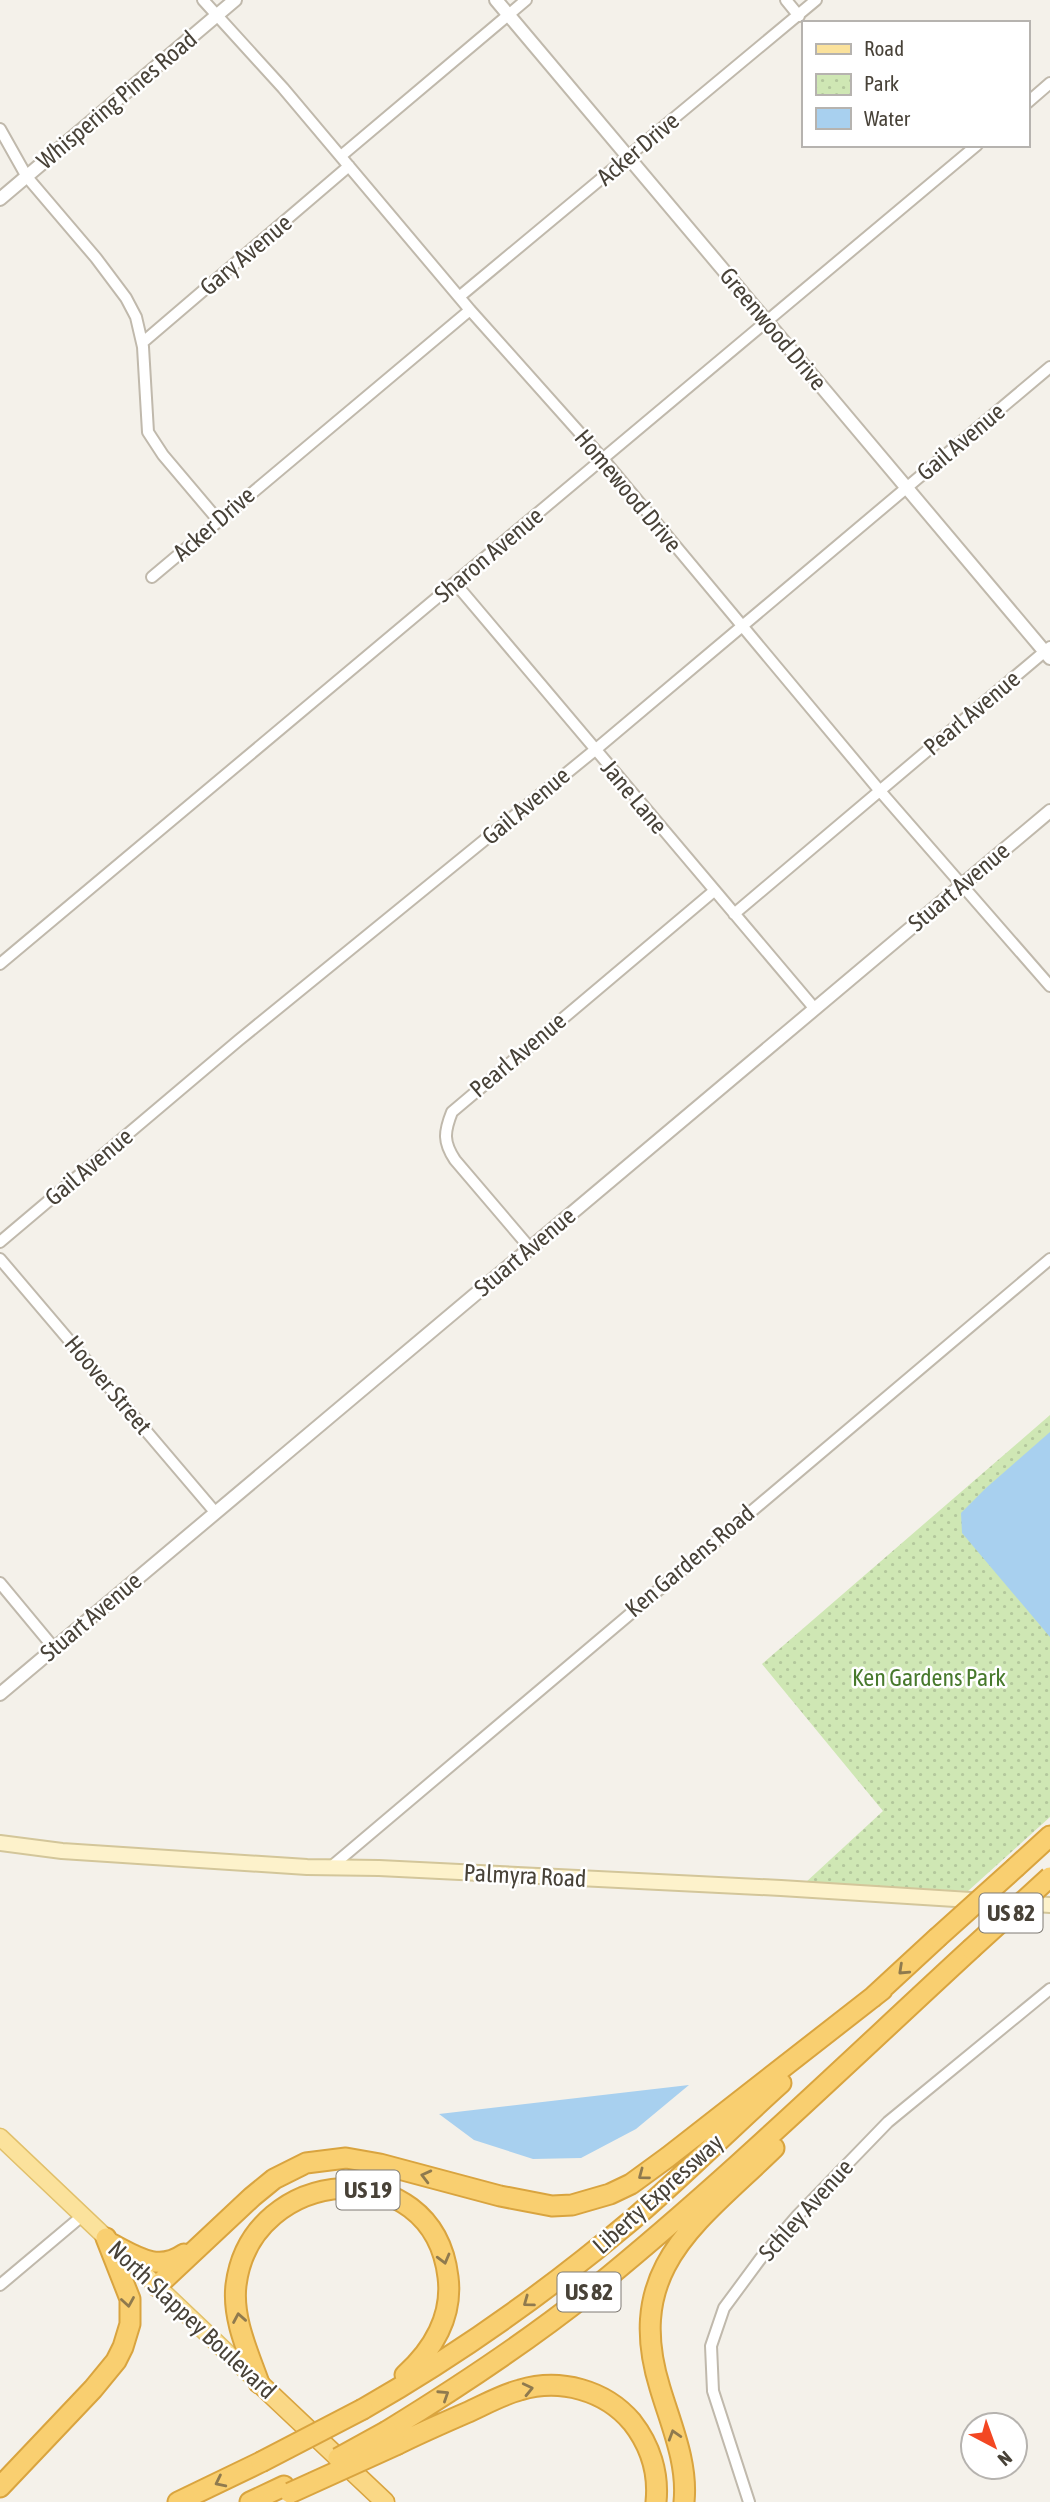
<svg xmlns="http://www.w3.org/2000/svg" width="1050" height="2502" viewBox="0 0 1050 2502" font-family="'Asap Condensed',sans-serif">
<defs>
<pattern id="park-dots" width="8" height="8" patternUnits="userSpaceOnUse" patternTransform="scale(1.75)"><rect width="8" height="8" fill="#cfe7b4"/><path d="M2 2h.1M6 6h.1" fill="none" stroke="#b3c79c" stroke-width="1.8" stroke-linecap="round"/></pattern>
</defs>
<rect width="100%" height="100%" fill="#f4f1ea"/>
<path fill="url(#park-dots)" d="M1050,1415V1817L968,1891L805,1883L883,1811L762,1664Z"/>
<path fill="#a8d0ef" d="M1050,1432V1637L962,1533L961,1513L986,1488Z
M689,2085L636,2129L581,2158L533,2159L474,2140L439,2114Z"/>
<g fill="none" stroke-linecap="round" stroke-linejoin="round">
<g stroke="#c0b9ac" stroke-width="14">
<path id="minor" d="M203,0L283,88L470,310L603,459L880,791L1050,986
M786,0L799,16
M1027,103L1050,83
M0,129L27,177L96,258L126,298L136,317L143,347L148,432L163,455L218,520
M341,156L526,0
M459,297L816,0
M142,343L349,166
M152,577L470,310
M455,583L815,1009
M734,914L1050,647
M0,964L977,145
M0,1242L239,1040L595,750L1050,367
M530,1248L455,1160C443,1142 444,1132 452,1112L714,891
M0,1259L215,1512
M0,1583L54,1648
M332,1866L1050,1259
M0,2285L82,2216
M749,2502L713,2391L711,2346L724,2308L761,2258L797,2216L888,2122L1050,1989"/>
</g>
<g stroke="#c0b9ac" stroke-width="16">
<path id="tertiary" d="M496,0L1050,658
M0,199L235,0
M0,1694L1050,811"/>
</g>
<g stroke="#d3c69a" stroke-width="18">
<path id="secondary" d="M0,1843L62,1851L307,1867L379,1868L781,1888L1050,1905"/>
</g>
<g stroke="#e1c06b" stroke-width="19">
<path id="primary" d="M0,2137L257,2381"/>
</g>
<g stroke="#d9a43f" stroke-width="21">
<path id="trunk" d="M259,2383L385,2502"/>
</g>
<g stroke="#d9a43f" stroke-width="23">
<path id="motorway" d="M1016,1867L1050,1836
M872,1998L937,1938
M112,2244C137,2257 158,2272 184,2254
M157,2286L252,2197L274,2179L306,2163L346,2158L380,2164L500,2196L552,2206L572,2205L610,2194L631,2184L668,2157L882,1990
M259,2383C248,2352 232,2318 236,2285C251,2165 433,2150 448,2277C453,2316 433,2350 405,2375
M363,2409C459,2354 548,2291 632,2220C683,2176 731,2128 781,2083
M387,2431C457,2388 527,2342 592,2290C724,2183 846,2064 971,1949
M398,2444C420,2433 443,2423 466,2413C484,2405 501,2395 520,2390C560,2378 605,2390 632,2422C650,2445 659,2473 656,2502
M0,2487L93,2389L116,2361L123,2347L130,2324V2299L106,2238
M178,2502L261,2462
M250,2502L284,2486
M684,2502C688,2463 671,2425 660,2388C623,2268 697,2223 774,2148"/>
</g>
<use href="#minor" stroke="#fff" stroke-width="10"/>
<use href="#tertiary" stroke="#fff" stroke-width="12"/>
<use href="#secondary" stroke="#fdf2cb" stroke-width="14"/>
<use href="#primary" stroke="#fbe29c" stroke-width="16"/>
<use href="#trunk" stroke="#fad886" stroke-width="18"/>
<use href="#motorway" stroke="#f9cf70" stroke-width="19"/>
<g stroke="#d9a43f" stroke-width="23" stroke-linecap="butt">
<path id="motorway-bridge" d="M937,1938L1016,1867
M971,1949L1050,1877
M338,2458L387,2431
M261,2462L363,2409
M290,2493L398,2444"/>
</g>
<use href="#motorway-bridge" stroke="#f9cf70" stroke-width="19"/>
</g>
<defs><path id="oneway-chevron" d="M-2-3.5L2.5 0L-2 3.5" fill="none" stroke-width="1.6" stroke-linecap="round" stroke-linejoin="round" transform="scale(1.75)"/></defs>
<g stroke="#8f7a4e">
<use href="#oneway-chevron" transform="translate(903 1970) rotate(137)"/>
<use href="#oneway-chevron" transform="translate(643 2175) rotate(143)"/>
<use href="#oneway-chevron" transform="translate(426 2176) rotate(-166)"/>
<use href="#oneway-chevron" transform="translate(444 2259) rotate(75)"/>
<use href="#oneway-chevron" transform="translate(128 2302) rotate(81)"/>
<use href="#oneway-chevron" transform="translate(528 2302) rotate(144)"/>
<use href="#oneway-chevron" transform="translate(239 2318) rotate(-100)"/>
<use href="#oneway-chevron" transform="translate(528 2389) rotate(-13)"/>
<use href="#oneway-chevron" transform="translate(444 2395) rotate(-33)"/>
<use href="#oneway-chevron" transform="translate(674 2435) rotate(-107)"/>
<use href="#oneway-chevron" transform="translate(220 2482) rotate(154)"/>
</g>
<g text-anchor="middle" stroke-width="5" stroke-linejoin="round" paint-order="stroke">
<g fill="#fff" stroke="#7f7b74" stroke-width="2">
<rect x="979.5" y="1893.5" width="63" height="39" rx="5"/>
<rect x="336.5" y="2170.5" width="63" height="39" rx="5"/>
<rect x="557.5" y="2272.5" width="63" height="39" rx="5"/>
</g>
<g font-size="23" font-weight="bold" fill="#484238">
<text x="1011" y="1921">US 82</text>
<text x="368" y="2198">US 19</text>
<text x="589" y="2300">US 82</text>
</g>
<g font-size="24" fill="#484238" stroke="#fff">
<text transform="translate(117 100) rotate(-40)" y="8">Whispering Pines Road</text>
<text transform="translate(638 149) rotate(-40)" y="8">Acker Drive</text>
<text transform="translate(246 255) rotate(-40)" y="8">Gary Avenue</text>
<text transform="translate(773 329) rotate(50)" y="8">Greenwood Drive</text>
<text transform="translate(961 442) rotate(-40)" y="8">Gail Avenue</text>
<text transform="translate(628 491) rotate(50)" y="8">Homewood Drive</text>
<text transform="translate(214 524) rotate(-41)" y="8">Acker Drive</text>
<text transform="translate(489 555) rotate(-40)" y="8">Sharon Avenue</text>
<text transform="translate(972 713) rotate(-40)" y="8">Pearl Avenue</text>
<text transform="translate(634 797) rotate(50)" y="8">Jane Lane</text>
<text transform="translate(526 806) rotate(-40)" y="8">Gail Avenue</text>
<text transform="translate(959 887) rotate(-40)" y="8">Stuart Avenue</text>
<text transform="translate(518 1055) rotate(-40)" y="8">Pearl Avenue</text>
<text transform="translate(89 1167) rotate(-40)" y="8">Gail Avenue</text>
<text transform="translate(525 1252) rotate(-40)" y="8">Stuart Avenue</text>
<text transform="translate(108 1385) rotate(50)" y="8">Hoover Street</text>
<text transform="translate(690 1561) rotate(-40)" y="8">Ken Gardens Road</text>
<text transform="translate(91 1617) rotate(-40)" y="8">Stuart Avenue</text>
<text transform="translate(525 1876) rotate(3)" y="8">Palmyra Road</text>
<text transform="translate(658 2194) rotate(-42)" y="8">Liberty Expressway</text>
<text transform="translate(806 2210) rotate(-48)" y="8">Schley Avenue</text>
<text transform="translate(192 2320) rotate(43)" y="8">North Slappey Boulevard</text>
</g>
<g font-size="24" fill="#47792c" stroke="#fff">
<text x="929" y="1686">Ken Gardens Park</text>
</g>
</g>
<rect x="802" y="21" width="228" height="126" fill="#ffffff" stroke="#b6b3af" stroke-width="2"/>
<rect x="816" y="44" width="35" height="10" fill="#fbe29c" stroke="#b6b3af" stroke-width="2"/>
<text x="864" y="56" font-size="21" fill="#484238">Road</text>
<rect x="816" y="74" width="35" height="21" fill="url(#park-dots)" stroke="#b6b3af" stroke-width="2"/>
<text x="864" y="91" font-size="21" fill="#484238">Park</text>
<rect x="816" y="108" width="35" height="21" fill="#a8d0ef" stroke="#b6b3af" stroke-width="2"/>
<text x="864" y="126" font-size="21" fill="#484238">Water</text>
<g transform="translate(994 2446) rotate(139)"><circle r="33" fill="#ffffff" stroke="#b6b3af" stroke-width="2"/>
<path d="M0-5L12 26L0 18L-12 26Z" fill="#f34722"/>
<text y="-10" font-size="19" font-weight="bold" text-anchor="middle" fill="#484238">N</text>
</g>
</svg>
